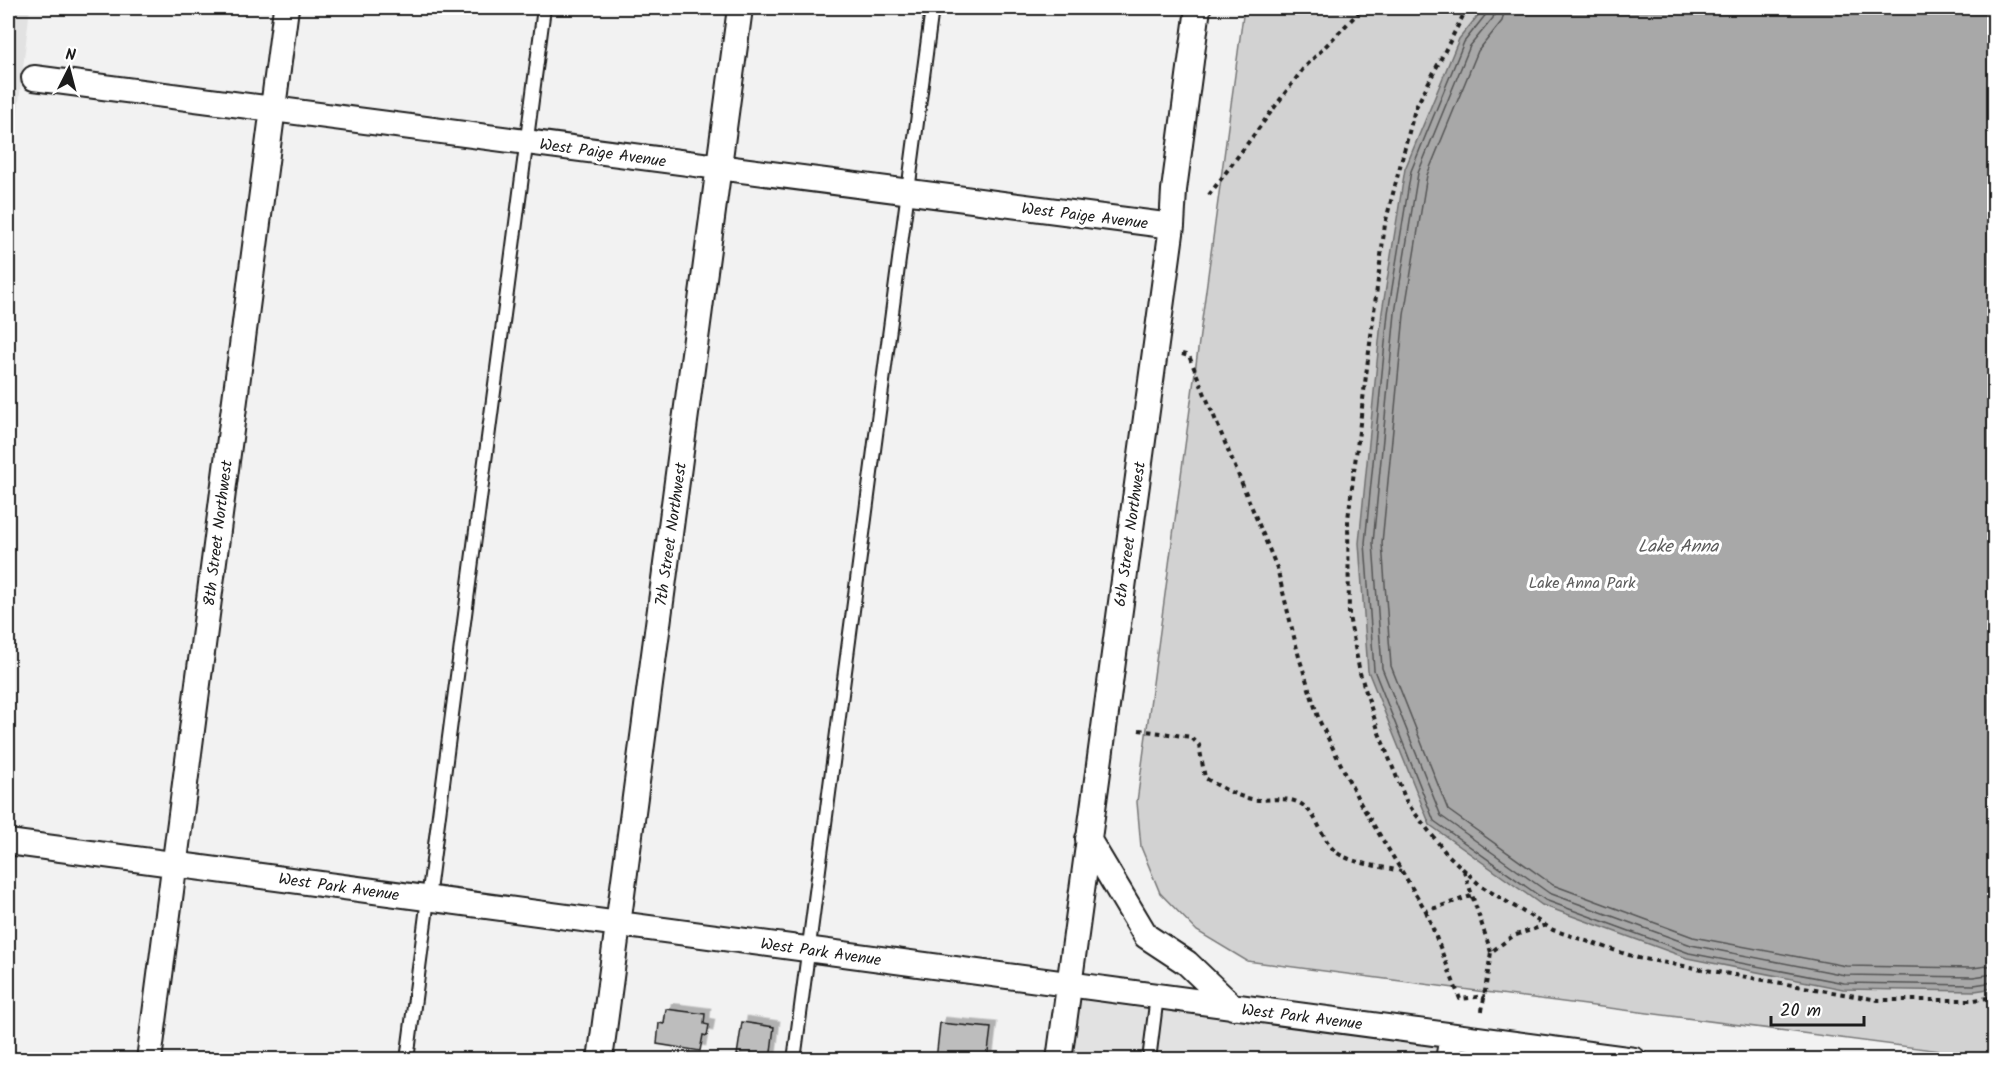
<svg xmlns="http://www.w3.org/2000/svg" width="2002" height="1067" viewBox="0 0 2002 1067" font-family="Kalam,sans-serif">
<defs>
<filter id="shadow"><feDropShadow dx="5.5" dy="-5.5" stdDeviation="0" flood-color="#0004"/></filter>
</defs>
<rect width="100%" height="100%" fill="#f2f2f2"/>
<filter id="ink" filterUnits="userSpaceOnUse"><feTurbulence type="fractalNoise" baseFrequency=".0167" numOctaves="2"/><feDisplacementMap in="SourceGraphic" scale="12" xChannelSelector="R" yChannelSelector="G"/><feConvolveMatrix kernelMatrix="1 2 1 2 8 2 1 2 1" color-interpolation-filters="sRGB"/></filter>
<g filter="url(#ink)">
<path fill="#e2e2e2" d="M8,8H30L8,195Z
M1068,984L1634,1060H1058Z"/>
<path fill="#d2d2d2" stroke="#777" stroke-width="1.5" d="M1244,8H1994V1058L1247,961L1197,931L1160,893L1141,847L1137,802Z"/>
<path fill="#a8a8a8" stroke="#707070" stroke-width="1.5" d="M1484,8H1994V988L1975,991L1843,989L1687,958L1542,905L1430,825L1368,671L1359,543L1382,312L1405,169L1459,39Z"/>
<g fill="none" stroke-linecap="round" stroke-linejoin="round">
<path stroke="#545454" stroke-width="1.5" d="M1489,8L1487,13L1464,42L1411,171L1388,313L1365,543L1374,670L1434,821L1545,900L1689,953L1844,983L1974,985L1994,982
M1496,8L1493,18L1470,46L1418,173L1395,313L1373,543L1382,668L1441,816L1549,893L1691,945L1845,975L1973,977L1994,974
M1505,8L1502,21L1478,51L1427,175L1404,315L1382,543L1391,666L1448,810L1553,885L1693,937L1846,966L1973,968L1994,965"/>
</g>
<path fill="#bdbdbd" stroke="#1c1c1c" stroke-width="1.5" filter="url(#shadow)" d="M666,1009L705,1014L704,1024L709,1025L707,1036L703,1035L700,1051L657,1044L659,1023L664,1024Z
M742,1022L774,1027L770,1060L737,1055Z
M940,1023L991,1028L987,1060H936Z"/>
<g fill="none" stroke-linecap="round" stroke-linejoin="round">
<g stroke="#1c1c1c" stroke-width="16">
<path id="service" d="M407,1060L544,8
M794,1060L932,8
M1149,1060L1157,996"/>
</g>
<g stroke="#1c1c1c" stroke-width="28">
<path id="minor" d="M34,78L1172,226
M1088,839L1146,936L1187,963L1233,1007
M8,842L1634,1060
M149,1060L286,8
M600,1060L740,8
M1059,1060L1172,226L1174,190L1198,8
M1448,1060L1452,1036"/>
</g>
<path stroke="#1c1c1c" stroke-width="4" stroke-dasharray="4.5 4.5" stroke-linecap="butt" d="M1467,8L1415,109L1385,224L1348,519L1349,616L1360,673L1379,733L1407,803L1446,853L1481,886L1553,930L1638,958L1878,1000H1974L1994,997
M1209,195L1303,69L1363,8
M1182,354L1189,356L1277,568L1299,657L1319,720L1359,801L1426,911L1471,896
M1139,730L1191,737L1199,745L1205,778C1222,788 1240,799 1260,800C1271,800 1286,797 1297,802C1318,811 1319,836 1335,851C1348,863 1384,867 1401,871
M1464,871L1491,952
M1426,911L1460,999L1485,996
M1482,1011L1491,952L1513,936L1546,925"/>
<use href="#service" stroke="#fff" stroke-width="12"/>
<use href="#minor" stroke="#fff" stroke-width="24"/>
</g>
</g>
<g text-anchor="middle" stroke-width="6" stroke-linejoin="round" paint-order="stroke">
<g font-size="16" fill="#1c1c1c" stroke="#fff">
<text transform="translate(603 152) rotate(8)" y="6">West Paige Avenue</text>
<text transform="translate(1085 215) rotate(7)" y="6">West Paige Avenue</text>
<text transform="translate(217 533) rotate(-83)" y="6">8th Street Northwest</text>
<text transform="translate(670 534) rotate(-82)" y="6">7th Street Northwest</text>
<text transform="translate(1129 534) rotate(-82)" y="6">6th Street Northwest</text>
<text transform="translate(339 886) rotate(8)" y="6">West Park Avenue</text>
<text transform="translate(821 951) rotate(8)" y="6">West Park Avenue</text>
<text transform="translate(1302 1016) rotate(7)" y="6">West Park Avenue</text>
</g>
<g font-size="16" fill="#5c5c5c" stroke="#fff">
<text x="1582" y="588">Lake Anna Park</text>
</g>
<g font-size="18" font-style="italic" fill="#5b5b5b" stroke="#fff">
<text x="1678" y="552">Lake Anna</text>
</g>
</g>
<rect width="2002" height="1067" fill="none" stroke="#fff" stroke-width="30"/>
<rect x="15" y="15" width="1972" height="1037" fill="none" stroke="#1c1c1c" stroke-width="2" filter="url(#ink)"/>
<g transform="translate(69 69) rotate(6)" stroke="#ffffff" stroke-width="4.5" paint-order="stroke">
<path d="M0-4.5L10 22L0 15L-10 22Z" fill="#1c1c1c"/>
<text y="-9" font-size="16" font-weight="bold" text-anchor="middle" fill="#1c1c1c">N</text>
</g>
<path d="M1771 1016v9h93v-9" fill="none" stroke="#1c1c1c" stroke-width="3"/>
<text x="1780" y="1016" font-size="18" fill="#1c1c1c" stroke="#ffffff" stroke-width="4.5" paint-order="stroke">20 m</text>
</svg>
